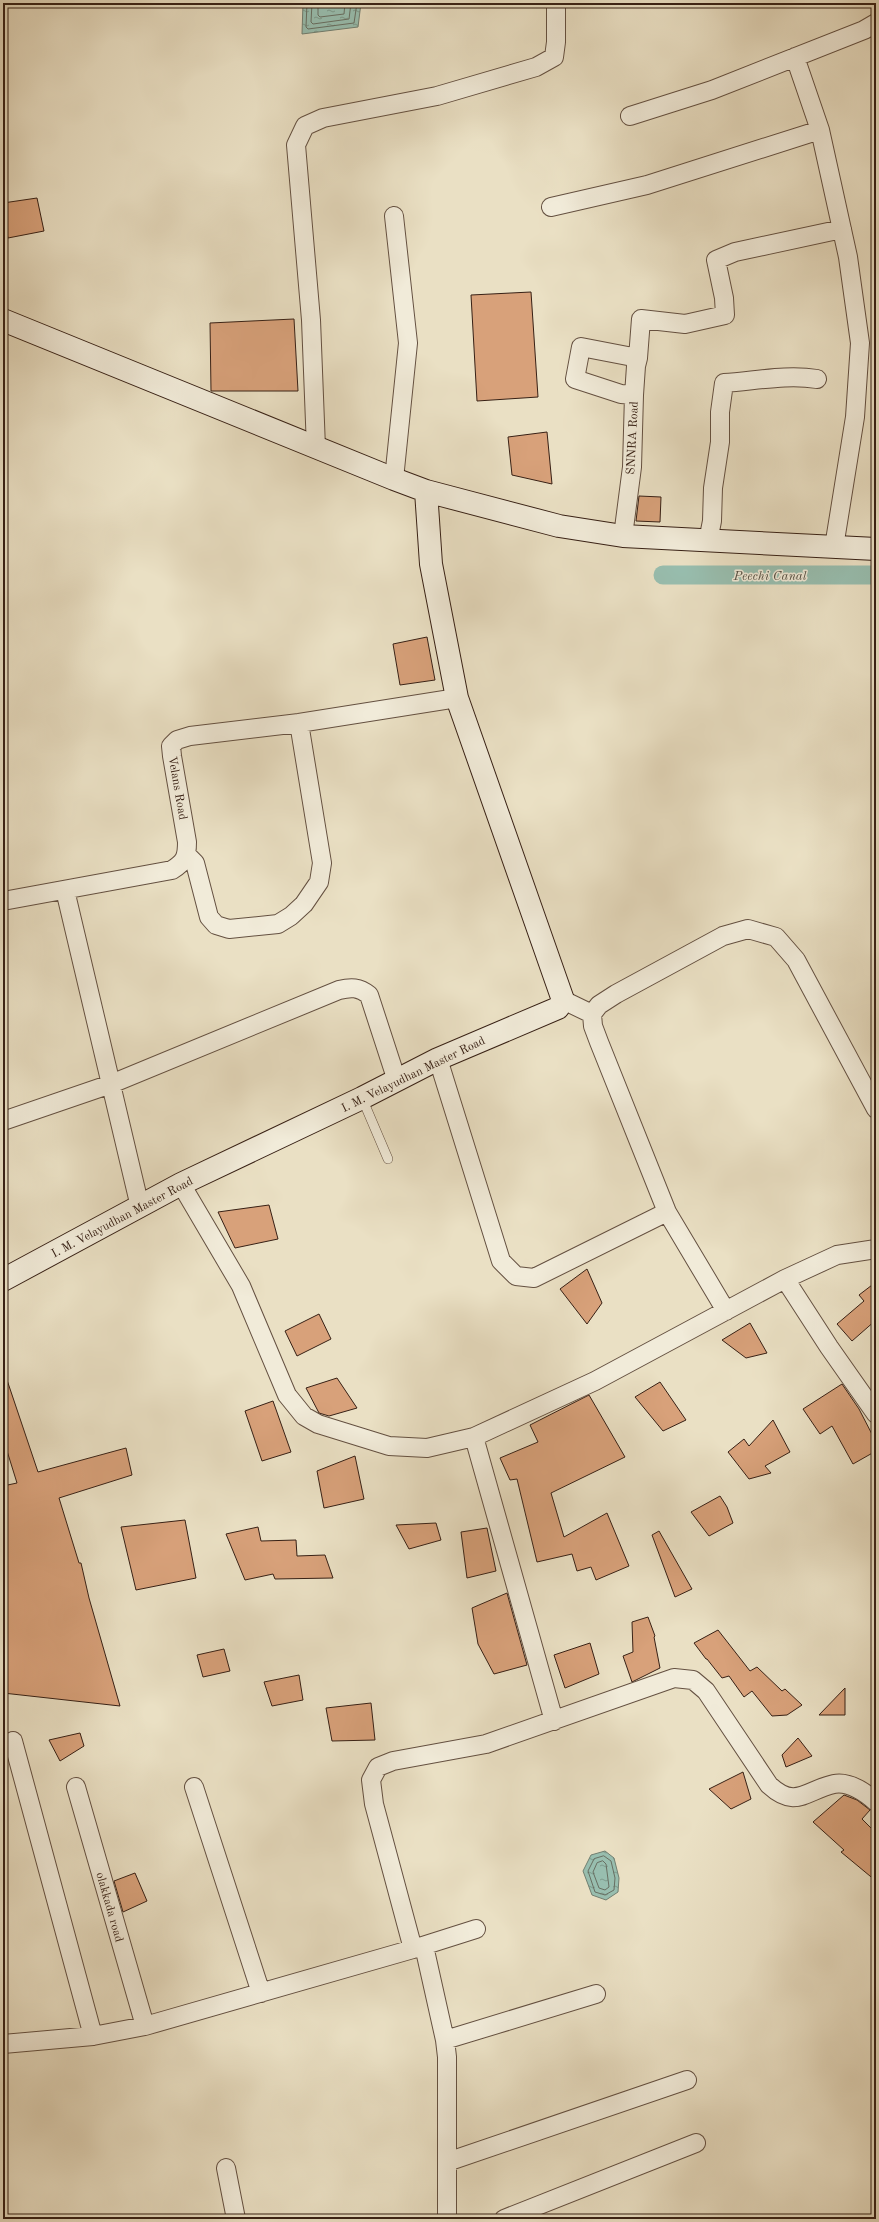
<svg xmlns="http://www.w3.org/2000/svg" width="879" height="2222" viewBox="0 0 879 2222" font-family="'Old Standard TT',serif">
<defs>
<pattern id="water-ripples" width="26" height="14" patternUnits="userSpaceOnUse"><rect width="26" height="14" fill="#98beaf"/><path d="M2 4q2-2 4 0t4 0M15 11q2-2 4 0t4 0" fill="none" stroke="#7d9a8d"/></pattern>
</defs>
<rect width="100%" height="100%" fill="#eae0c4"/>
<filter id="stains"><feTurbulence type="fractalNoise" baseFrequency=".005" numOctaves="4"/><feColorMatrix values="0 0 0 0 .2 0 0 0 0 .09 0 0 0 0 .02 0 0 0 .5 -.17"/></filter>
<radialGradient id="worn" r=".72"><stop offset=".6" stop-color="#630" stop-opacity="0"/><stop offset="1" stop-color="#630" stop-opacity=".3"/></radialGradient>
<path fill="url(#water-ripples)" stroke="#717f71" d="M303,3H361L358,27L302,34Z
M605,1851L614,1858L619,1878L618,1892L606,1900L592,1895L583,1871L591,1855Z"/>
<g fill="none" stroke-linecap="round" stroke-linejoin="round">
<path stroke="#686f62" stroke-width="1" d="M307,3L306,27L308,29L354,23L357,3
M312,3L311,22L313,24L349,19L351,3
M318,3V15L320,17L344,14L345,3
M604,1856L611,1861L615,1878L614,1890L605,1895L595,1892L588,1871L594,1859Z
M603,1861L606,1864L609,1887L605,1890L599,1888L593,1872L597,1863Z"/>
<path stroke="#98beaf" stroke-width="19" d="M663,575H876"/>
</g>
<path fill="#d8a17a" stroke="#372015" d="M37,198L44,231L8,238L3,216V203Z
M531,292L538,397L477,401L471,295Z
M294,319L298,391H211L210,323Z
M547,432L552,484L512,475L508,437Z
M639,496L661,497L660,522L636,521Z
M427,637L435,680L400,685L393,644Z
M269,1205L278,1239L235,1248L218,1212Z
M587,1269L602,1303L587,1324L560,1289Z
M876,1282V1320L852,1341L837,1324L864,1301L859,1295Z
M319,1314L331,1339L297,1356L285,1331Z
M750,1323L767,1353L746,1358L722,1340Z
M3,1377H6L38,1472L126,1448L132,1475L59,1498L79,1563H81L89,1598L120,1706L3,1693V1486L17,1483L3,1438Z
M337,1378L357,1408L329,1416L319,1413L306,1388Z
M660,1382L686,1420L663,1431L635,1397Z
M842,1384L859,1409L876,1442V1451L853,1464L832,1426L820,1434L803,1409Z
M589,1395L625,1457L551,1493L564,1537L607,1513L629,1566L596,1580L591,1567L577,1571L572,1554L537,1562L517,1479L510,1480L500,1458L538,1442L530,1425Z
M273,1401L291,1452L262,1461L245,1411Z
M773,1420L790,1452L765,1466L771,1473L749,1479L728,1452L744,1439L749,1446Z
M355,1456L364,1499L324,1508L317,1471Z
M720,1496L727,1507L733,1523L709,1536L691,1512Z
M185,1520L196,1578L136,1590L121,1527Z
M436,1523L441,1540L409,1549L396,1525Z
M258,1527L261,1541L296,1540L297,1556L325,1555L333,1578L275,1579L273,1574L245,1580L226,1534Z
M487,1528L496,1571L467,1578L461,1532Z
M659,1531L692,1589L675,1597L652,1535Z
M507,1593L527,1665L494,1674L478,1644L472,1608Z
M648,1617L655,1636L654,1637L660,1668L632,1682L623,1656L633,1652L632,1622Z
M718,1630L750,1671L757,1667L782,1691L785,1689L802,1705L787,1715L772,1716L752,1691L744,1697L729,1676L722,1678L707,1659H706L694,1643Z
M590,1643L599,1674L565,1688L554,1655Z
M224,1649L230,1671L203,1677L197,1655Z
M299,1675L303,1700L272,1706L264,1682Z
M845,1688V1715H819Z
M371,1703L375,1740L332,1741L326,1708Z
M80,1733L84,1746L60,1761L49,1740Z
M798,1738L812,1756L786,1767L782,1755Z
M743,1772L751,1799L731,1809L709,1789Z
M844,1795L857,1800L870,1810L862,1819L876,1833V1881L841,1852L844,1850L813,1822Z
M135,1873L147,1901L123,1912L114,1881Z"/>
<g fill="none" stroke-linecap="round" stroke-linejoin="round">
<g stroke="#645041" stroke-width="10">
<path id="lane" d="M362,1098L388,1159"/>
</g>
<g stroke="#645041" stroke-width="20">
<path id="street" d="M795,57L820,130L848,257L860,343L855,417L834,547
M630,116L712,90L864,30L876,23
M551,207L647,185L820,130
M394,216L408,343L394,479
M634,395L636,366L638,358
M316,448L311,320L296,145L305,126L323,118L437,96L536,67L554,57L556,42V3
M623,536L632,467L634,395L621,394L575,379L581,347L638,358L641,319L685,324L725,315L724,298L716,260L735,252L842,229
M708,541L712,521L713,488L720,442V412L724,383C755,381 787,374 817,379
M187,855L195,863L209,917L216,925L229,929L278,924L291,916L304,904L319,882L322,863L299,723
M65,890L140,1207
M3,901L172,870C185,862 187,857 187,842L172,756L171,746L177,740L190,736L299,723L457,698
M563,1000L592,1014L599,1005L616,994L723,936L748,929L776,937L796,960L876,1109
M592,1014L593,1026L599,1042L667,1212L726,1311
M438,1059L501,1261L516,1276L534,1278L667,1212
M3,1121L111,1084L339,990C351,987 359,987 369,995L397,1081
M181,1184L241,1286L287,1395L304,1416L318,1424L389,1446L427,1448L474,1437L595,1381L785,1279L837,1255L876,1249
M785,1279L829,1347L876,1414
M474,1437L554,1721
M13,1741L93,2036
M76,1787L145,2026
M194,1787L261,1993
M424,1946L445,2040L447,2057V2162L687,2080
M413,1949L374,1804L371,1780L378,1767L393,1761L486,1744L674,1678L693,1680L706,1691L769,1785C796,1810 806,1790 834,1784C849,1781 866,1793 876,1802
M445,2040L596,1994
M3,2044L93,2036L145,2026L413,1949L476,1929
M226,2168L236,2219
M447,2219V2162
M504,2219L696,2143"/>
</g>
<g stroke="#372015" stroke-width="24">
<path id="secondary" d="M3,320L394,479L426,491L559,526L623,536L876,549
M3,1280L181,1184L362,1098L438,1059L558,1008L563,1000L457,698L431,564L426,491"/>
</g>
<use href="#lane" stroke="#f1ebd9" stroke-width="9"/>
<use href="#street" stroke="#f1ebd9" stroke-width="18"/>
<use href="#secondary" stroke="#f1ebd9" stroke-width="22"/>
</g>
<g text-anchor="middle" stroke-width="3" stroke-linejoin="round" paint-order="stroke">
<g font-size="12" fill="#372015" stroke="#f1ebd9">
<text transform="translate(632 438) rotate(-87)" y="4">SNNRA Road</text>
<text transform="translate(178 788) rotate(80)" y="4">Velans Road</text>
<text transform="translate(413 1074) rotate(-26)" y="4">I. M. Velayudhan Master Road</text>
<text transform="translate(122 1217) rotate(-28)" y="4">I. M. Velayudhan Master Road</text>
<text transform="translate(110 1907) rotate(74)" y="4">olakkada road</text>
</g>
<g font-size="13" font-style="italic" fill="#544f43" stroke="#f1ebd9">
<text x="770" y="580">Peechi Canal</text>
</g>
</g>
<rect width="879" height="2222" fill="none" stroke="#eae0c4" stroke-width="16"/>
<rect x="4" y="4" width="871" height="2214" fill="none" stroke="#372015" stroke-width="2"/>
<rect x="8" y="8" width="863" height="2206" fill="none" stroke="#372015"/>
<rect width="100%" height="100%" filter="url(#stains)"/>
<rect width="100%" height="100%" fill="url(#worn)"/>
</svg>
